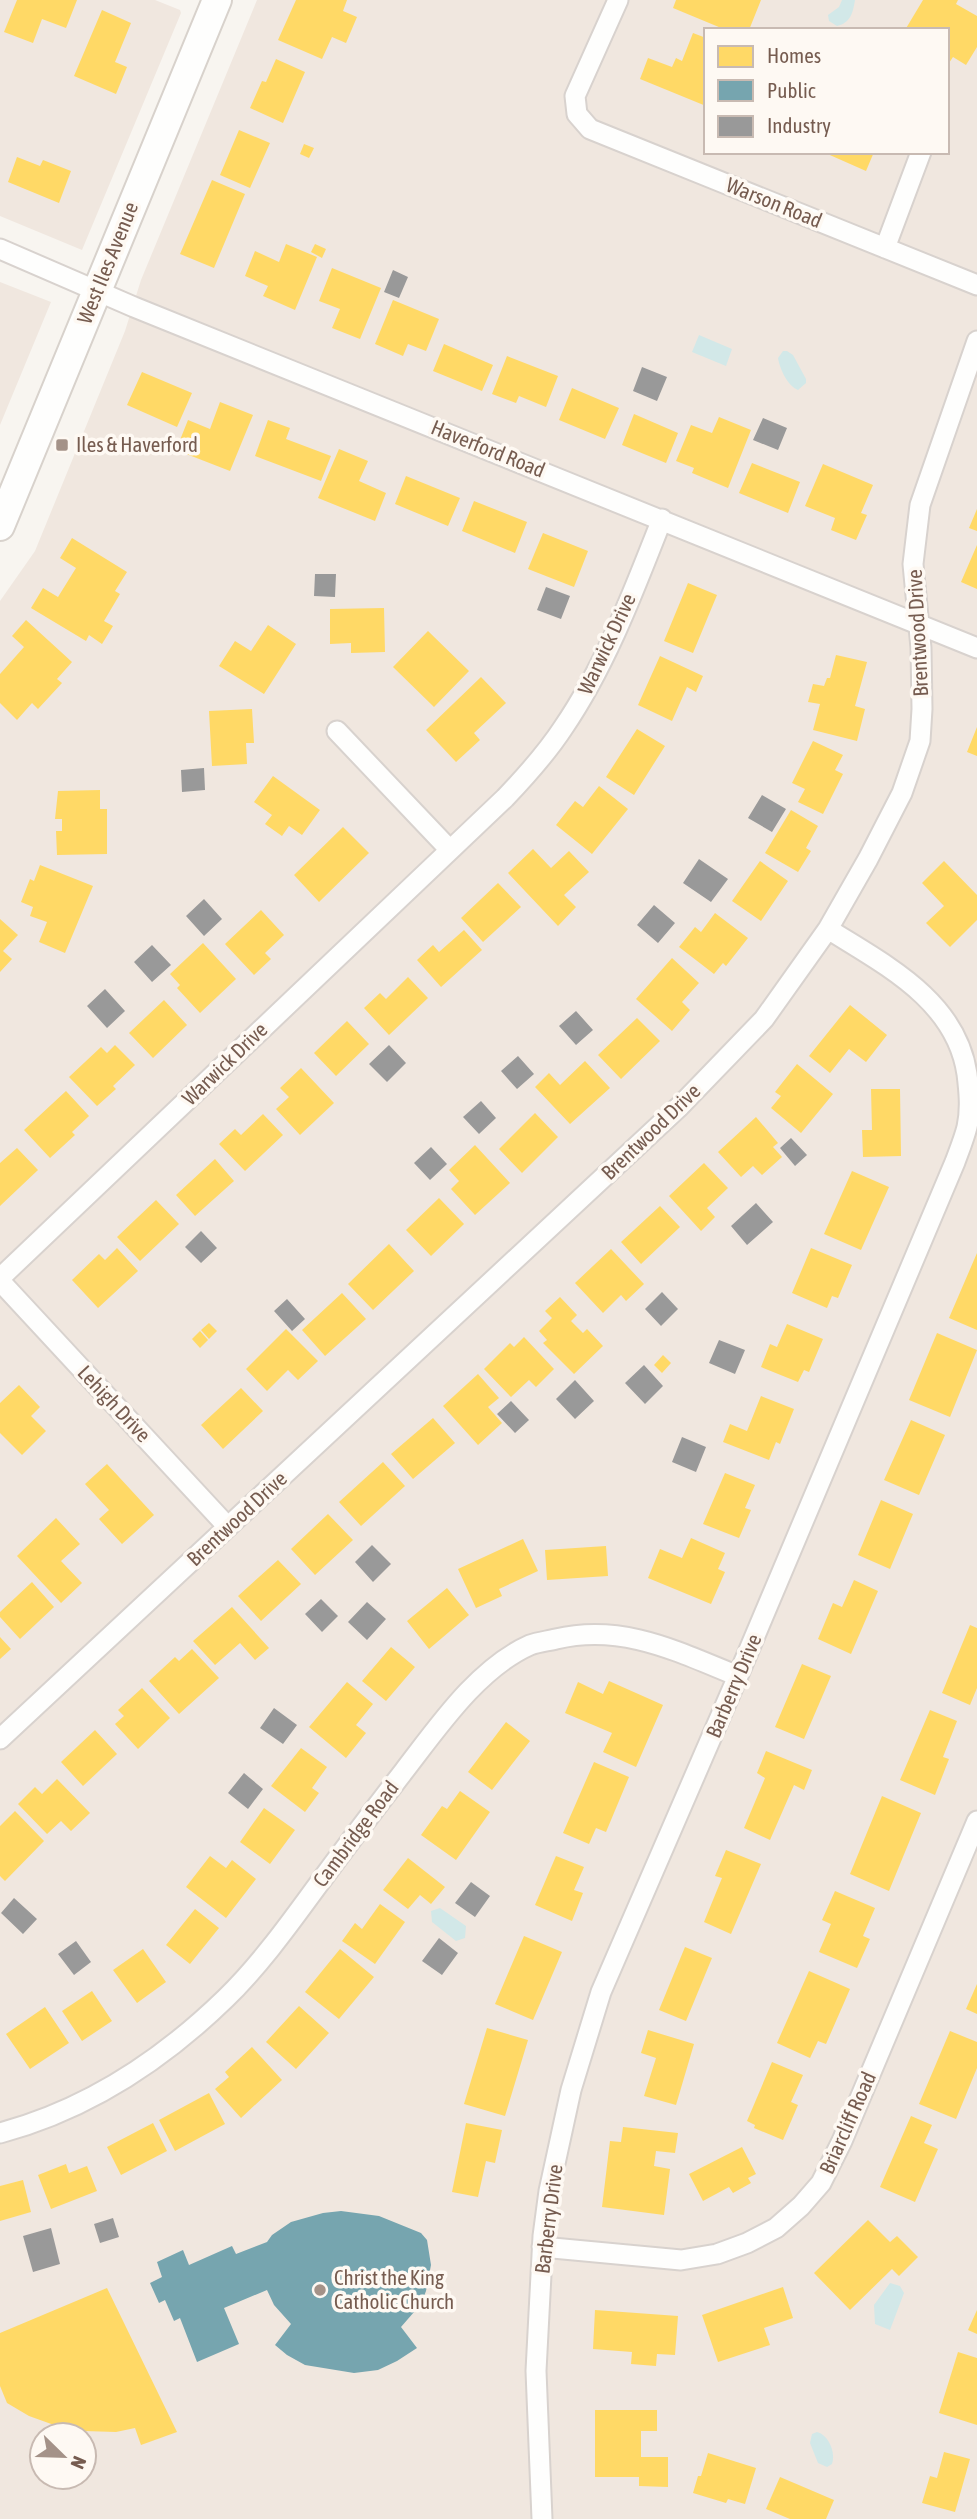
<svg xmlns="http://www.w3.org/2000/svg" width="977" height="2519" viewBox="0 0 977 2519" font-family="'Asap Condensed',sans-serif">
<rect width="100%" height="100%" fill="#f8f5f0"/>
<path fill="#f0e7df" fill-rule="evenodd" d="M0,0H155L180,10L181,13L82,250L0,216Z
M257,0H977V2519H0V601L35,551L125,331L141,280ZM706,30H947V152H706ZM42,2435H84V2477H42Z
M0,282L51,302L0,425Z"/>
<path fill="#d2e8e8" d="M842,0H855C853,12 851,23 837,26L829,21L828,15L839,7Z
M699,335L732,349L726,366L692,352Z
M783,351H787L793,355L806,379V383L798,390C788,386 780,370 778,358Z
M440,1908L466,1926L465,1938L456,1941L432,1922L431,1911Z
M890,2283L900,2286L904,2293L890,2330L875,2324L874,2305Z
M817,2432C829,2435 836,2453 832,2464L827,2467L818,2463L810,2443L812,2434Z"/>
<path fill="#ffd966" d="M17,0H77L66,28L42,19L33,43L4,32Z
M296,0H347L343,11L357,17L346,43L332,37L322,59L278,40Z
M676,0H761L749,30H726L673,8Z
M923,0H958L956,4L977,16V47L966,65L953,57L949,63L947,62V30H905Z
M102,10L131,23L115,62L127,67L116,94L74,76Z
M693,33L706,38V106L640,79L648,58L672,67L676,58L682,61Z
M276,59L305,72L283,123L250,108L262,81L266,82Z
M239,130L270,143L250,188L220,175Z
M304,144L314,148L309,158L300,154Z
M823,152H874L866,171Z
M17,157L40,166L43,160L71,171L59,203L8,182Z
M212,180L245,194L214,268L180,254Z
M286,244L317,257L295,310L263,296L268,286L245,276L255,251L279,262Z
M315,244L326,249L322,258L311,252Z
M332,268L381,288L360,339L332,328L340,309L319,301Z
M393,300L439,319L426,351L408,344L403,356L375,344Z
M444,344L493,365L482,391L433,371Z
M507,356L558,376L546,407L519,396L516,403L492,394Z
M142,372L192,393L177,427L127,405Z
M572,388L619,408L605,439L559,420Z
M220,402L253,415L230,471L176,450L188,420L210,429Z
M634,414L678,433L666,463L622,445Z
M719,417L751,430L728,488L692,473L694,468L676,461L691,425L712,433Z
M268,420L290,428L286,439L331,456L321,481L255,456Z
M339,449L368,461L359,481L386,493L375,521L318,498Z
M752,463L800,482L788,513L739,493Z
M823,464L873,485L861,513L867,515L856,540L831,530L835,518L805,506Z
M406,476L460,498L448,526L395,504Z
M474,501L527,522L515,553L462,531Z
M977,509V531L969,528Z
M543,533L588,551L574,587L528,569Z
M72,538L127,572L115,591L120,594L104,621L113,626L102,644L89,635L86,641L31,608L43,588L58,597L76,568L60,558Z
M977,545V589L961,582Z
M688,583L717,595L693,653L664,641Z
M384,608L385,652L351,653V643L330,644V609Z
M26,620L72,662L57,679L62,683L38,709L32,703L17,720L0,703V674L24,647L12,636Z
M268,625L296,644L264,694L219,666L235,641L251,651Z
M428,631L469,671L434,707L393,667Z
M836,655L867,662L855,706L865,709L857,741L813,730L820,704L808,702L813,684L824,686L827,678H830Z
M660,656L703,676L696,692L687,687L672,721L638,705Z
M481,677L506,703L474,733L480,740L456,762L426,730Z
M252,709L254,743H246L247,764L212,766L209,711Z
M977,727V756L967,752Z
M637,729L665,746L634,795L606,777Z
M813,741L843,755L835,770L843,774L823,814L798,802L805,789L792,783Z
M273,776L320,810L302,835L289,826L282,836L265,824L272,815L254,802Z
M599,786L628,809L592,854L556,825L575,801L583,807Z
M100,790V809H107V854L57,855L56,831H62V819H55L58,791Z
M791,810L818,826L806,848L811,851L798,872L765,853Z
M343,827L369,853L319,902L294,875Z
M533,849L551,868L569,851L589,872L564,895L576,907L558,926L508,873Z
M760,861L788,881L761,921L732,901Z
M944,861L977,895V920L950,947L926,923L944,906L922,883Z
M40,865L93,886L65,953L39,942L47,922L30,916L33,907L21,902L30,879L34,881Z
M498,883L521,907L483,942L461,918Z
M261,910L284,935L265,953L271,959L254,975L225,944Z
M715,913L748,938L726,966L723,963L714,974L679,947L695,927L701,932Z
M0,919L18,935L3,951L12,959L0,972Z
M464,930L482,950L441,987L417,960L433,945L439,952Z
M203,943L236,979L200,1013L177,988L180,985L170,974Z
M672,958L699,983L682,1002L690,1010L672,1031L636,999Z
M408,977L428,998L389,1035L364,1008L380,993L386,999Z
M164,1000L187,1025L153,1058L129,1033Z
M850,1005L887,1035L866,1062L849,1049L830,1073L809,1056Z
M637,1018L660,1041L621,1079L598,1055Z
M347,1021L369,1044L336,1076L314,1053Z
M115,1045L135,1065L113,1086L116,1089L97,1106L69,1077L101,1047L107,1053Z
M585,1061L610,1088L570,1124L535,1087L549,1073L560,1085Z
M797,1064L833,1094L801,1133L771,1108L781,1096L775,1092Z
M301,1068L334,1103L300,1135L276,1109L289,1097L280,1088Z
M871,1089H900L901,1156L863,1157L862,1130H872Z
M66,1091L89,1116L72,1132L75,1135L50,1158L24,1130Z
M535,1113L558,1137L522,1173L499,1149Z
M263,1114L283,1135L245,1171L219,1144L235,1129L241,1135Z
M756,1117L778,1143L773,1147L782,1157L762,1175L753,1166L741,1177L718,1152Z
M475,1145L510,1183L475,1215L451,1189L459,1181L449,1170Z
M17,1148L38,1170L0,1206V1163Z
M215,1159L234,1181L195,1216L176,1195Z
M704,1163L728,1188L707,1208L715,1217L701,1231L669,1196Z
M852,1171L889,1187L861,1250L824,1234Z
M439,1198L464,1224L431,1256L406,1230Z
M156,1200L179,1224L140,1261L117,1237Z
M660,1206L680,1227L641,1264L621,1242Z
M389,1244L414,1271L373,1310L348,1284Z
M117,1248L138,1271L98,1308L72,1280L99,1254L105,1260Z
M811,1248L852,1265L838,1298L832,1296L827,1308L792,1293Z
M611,1249L644,1284L626,1301L621,1295L603,1313L575,1283Z
M977,1253V1330L949,1318Z
M342,1293L366,1319L325,1356L302,1330Z
M560,1297L577,1315L571,1321L583,1333L587,1329L603,1346L574,1374L543,1343L547,1340L539,1331L552,1318L545,1311Z
M209,1323L217,1331L209,1339L201,1330Z
M787,1324L823,1339L809,1372L804,1370L798,1382L761,1367L770,1344L777,1347Z
M286,1329L318,1361L298,1380L288,1370L267,1391L246,1369Z
M200,1331L208,1340L200,1348L192,1339Z
M937,1333L977,1350L950,1417L909,1400Z
M524,1337L554,1369L536,1387L529,1380L511,1397L484,1369L510,1343L514,1347Z
M663,1355L671,1363L662,1373L654,1365Z
M478,1374L499,1398L488,1407L502,1423L478,1445L443,1406Z
M19,1385L40,1407L31,1416L46,1431L22,1455L0,1433V1403Z
M241,1388L263,1411L223,1449L201,1425Z
M761,1396L794,1409L780,1444L776,1442L769,1460L723,1442L730,1424L747,1431Z
M433,1418L455,1443L413,1479L391,1454Z
M911,1420L945,1435L919,1495L884,1480Z
M383,1462L405,1486L361,1526L339,1502Z
M107,1464L154,1515L122,1544L99,1519L109,1510L85,1484Z
M725,1473L755,1485L745,1508L751,1510L739,1538L703,1524Z
M881,1500L913,1514L890,1569L858,1555Z
M328,1514L353,1540L315,1575L291,1549Z
M56,1518L80,1544L61,1561L82,1583L61,1603L17,1556Z
M691,1538L725,1553L718,1569L725,1572L711,1604L648,1578L660,1549L682,1558Z
M523,1539L538,1571L499,1589L502,1596L476,1608L458,1569Z
M606,1546L608,1576L547,1580L545,1550Z
M278,1560L301,1584L261,1621L238,1596Z
M854,1580L878,1591L851,1654L818,1639L833,1603L842,1607Z
M32,1582L54,1607L20,1639L0,1617V1612Z
M447,1588L469,1615L429,1649L407,1621Z
M232,1607L269,1648L255,1660L240,1643L215,1665L193,1641Z
M970,1625L977,1628V1688L970,1705L942,1693Z
M0,1637L11,1649L0,1659Z
M391,1647L415,1667L386,1701L362,1681Z
M192,1649L219,1678L179,1714L149,1681L175,1657L179,1661Z
M802,1664L831,1676L804,1739L775,1727Z
M609,1681L663,1705L636,1767L603,1752L612,1733L565,1713L578,1682L603,1694Z
M347,1682L373,1704L356,1725L366,1733L346,1758L309,1727Z
M142,1688L170,1718L138,1749L115,1724L124,1716L118,1710Z
M930,1710L957,1721L943,1757L949,1759L935,1795L900,1780Z
M506,1722L530,1741L492,1790L468,1772Z
M95,1730L117,1754L83,1786L61,1762Z
M301,1748L327,1767L312,1788L319,1793L305,1812L271,1786Z
M766,1751L812,1770L804,1790L794,1785L770,1840L744,1828L765,1778L757,1773Z
M594,1762L629,1777L606,1832L596,1828L589,1844L563,1833Z
M57,1779L90,1813L71,1831L61,1821L47,1834L18,1804L35,1787L42,1794Z
M460,1791L490,1812L456,1860L421,1835L442,1806L447,1809Z
M882,1796L921,1813L889,1891L850,1874Z
M264,1808L295,1830L270,1864L240,1842Z
M15,1811L44,1841L5,1881L0,1876V1826Z
M726,1850L761,1864L731,1934L704,1922L722,1878L715,1876Z
M210,1856L226,1868L232,1860L256,1879L226,1918L186,1887Z
M556,1856L584,1867L574,1890L583,1893L572,1921L535,1905Z
M408,1858L445,1887L431,1904L420,1895L408,1909L383,1890Z
M835,1891L875,1908L863,1936L870,1939L857,1968L819,1952L831,1924L822,1920Z
M380,1904L405,1922L375,1964L342,1941L355,1923L362,1929Z
M195,1909L219,1928L190,1964L166,1945Z
M524,1936L562,1952L533,2020L495,2004Z
M685,1947L712,1958L686,2021L659,2010Z
M143,1949L166,1982L137,2003L113,1970Z
M340,1949L374,1977L339,2019L305,1992Z
M809,1971L850,1989L826,2044L818,2041L810,2058L777,2043Z
M977,1984V2014L966,2009Z
M92,1991L112,2021L82,2041L62,2011Z
M299,2006L329,2033L296,2069L266,2042Z
M45,2007L69,2043L30,2069L6,2034Z
M487,2028L528,2040L505,2116L464,2104Z
M648,2030L694,2044L676,2105L644,2096L656,2058L641,2053Z
M950,2031L977,2042V2068L956,2119L919,2104Z
M252,2047L282,2080L241,2118L215,2089L229,2077L225,2072Z
M772,2062L803,2075L791,2102L798,2105L783,2140L754,2128L755,2125L747,2121Z
M209,2093L225,2124L175,2151L159,2120Z
M911,2116L932,2125L924,2143L938,2149L915,2202L880,2187Z
M153,2123L167,2151L121,2175L107,2147Z
M466,2123L502,2130L495,2163L486,2161L478,2197L452,2192Z
M623,2127L678,2133L675,2153L656,2151L654,2166L670,2169L664,2215L602,2207L610,2141L621,2142Z
M742,2147L756,2174L748,2178L751,2183L733,2193L729,2187L703,2201L689,2174Z
M66,2164L69,2173L87,2166L97,2191L51,2209L38,2175Z
M23,2180L31,2212L0,2221V2186Z
M868,2220L890,2242L897,2236L918,2257L899,2276L892,2269L850,2310L814,2273Z
M783,2287L793,2318L764,2328L770,2345L718,2362L702,2315Z
M107,2288L177,2432L141,2445L135,2428L116,2432L84,2431L54,2425L29,2416L7,2403L0,2386V2333Z
M595,2310L678,2316L675,2355L657,2354L656,2366L631,2364L632,2352L593,2349Z
M977,2310V2334L968,2330Z
M958,2352L977,2358V2425L939,2413Z
M595,2410H657V2431H641V2457H668V2487L639,2486V2477H595Z
M944,2452L970,2459L955,2512L922,2503L930,2476L937,2478Z
M708,2453L756,2468L745,2504L728,2499L726,2503L693,2493L698,2476H701Z
M780,2477L834,2500L826,2519H790L766,2509Z"/>
<path fill="#76a5af" d="M341,2211L379,2216L421,2233L427,2240L431,2265L426,2291L421,2304L401,2327L417,2348L397,2361L378,2370L354,2373L305,2365L287,2355L275,2345L291,2324L274,2305L267,2290L224,2308L239,2344L197,2362L180,2318L174,2321L165,2300L159,2303L150,2283L162,2277L157,2262L183,2250L189,2265L232,2246L236,2254L267,2242L272,2235L291,2222L323,2213Z"/>
<path fill="#999" d="M393,270L408,277L399,298L384,292Z
M642,367L667,377L657,401L633,391Z
M763,418L787,428L778,450L753,440Z
M315,574H336L335,597L314,596Z
M546,587L570,596L561,619L537,610Z
M204,768L205,790L182,792L181,770Z
M762,795L786,809L772,832L748,818Z
M699,859L728,879L711,902L683,883Z
M204,899L222,919L204,936L186,916Z
M654,905L675,923L658,943L637,925Z
M152,945L171,965L152,982L134,962Z
M105,989L125,1011L107,1028L87,1006Z
M576,1011L593,1030L576,1045L559,1026Z
M389,1045L406,1063L387,1082L369,1064Z
M518,1056L534,1074L517,1089L501,1071Z
M481,1101L496,1118L479,1134L463,1117Z
M791,1138L807,1155L795,1166L780,1148Z
M431,1147L447,1164L430,1180L414,1163Z
M756,1203L773,1222L747,1245L731,1226Z
M201,1231L217,1248L201,1263L185,1247Z
M662,1292L678,1309L661,1326L645,1309Z
M287,1299L305,1319L292,1331L274,1311Z
M719,1340L745,1350L735,1374L709,1363Z
M644,1365L663,1386L645,1404L625,1383Z
M575,1380L594,1401L575,1419L556,1399Z
M511,1401L529,1420L515,1433L497,1414Z
M682,1437L706,1447L696,1472L672,1462Z
M372,1545L391,1564L373,1582L355,1562Z
M321,1599L338,1616L322,1632L305,1614Z
M367,1602L386,1619L367,1640L348,1622Z
M274,1708L297,1725L283,1744L260,1728Z
M244,1773L263,1789L248,1809L228,1793Z
M471,1882L490,1896L475,1917L455,1903Z
M14,1898L37,1919L23,1934L1,1913Z
M439,1938L458,1953L442,1975L422,1961Z
M76,1941L91,1962L74,1975L58,1954Z
M113,2218L119,2237L100,2243L94,2224Z
M51,2228L60,2264L33,2272L23,2236Z"/>
<g fill="none" stroke-linecap="round" stroke-linejoin="round">
<g stroke="#d8d2ce" stroke-width="23">
<path id="street" d="M577,114L590,129L977,285
M577,114L575,96L618,0
M885,248L921,152
M0,249L134,307L977,648
M337,731L450,850
M0,1278L505,798C526,776 546,754 563,728C606,665 634,590 662,519
M0,1281L228,1527
M0,1739L680,1106L764,1019L828,929L868,859L902,793L920,741L922,709L921,648L913,564L920,505L977,341
M0,2133C86,2110 161,2061 225,1999C257,1968 285,1930 312,1893C342,1852 373,1811 404,1771C438,1727 478,1668 530,1645C538,1642 548,1641 556,1639C623,1623 678,1652 738,1676
M542,2247L681,2260L717,2254L747,2243L776,2228L801,2206L821,2183L842,2141L977,1821
M542,2519L536,2371L543,2236L549,2191L571,2090L601,1992L738,1676L955,1162C959,1151 964,1139 967,1127C971,1109 969,1091 967,1074C956,1000 885,965 828,929"/>
</g>
<g stroke="#d8d2cc" stroke-width="32">
<path id="secondary" d="M0,526L217,0"/>
</g>
<use href="#street" stroke="#fefefd" stroke-width="19"/>
<use href="#secondary" stroke="#fefefd" stroke-width="28"/>
</g>
<g fill="#a49288" stroke="#fef9f3" stroke-width="2.5">
<rect x="55" y="438" width="14" height="14" rx="3.5"/>
<circle cx="320" cy="2290" r="7"/>
</g>
<g text-anchor="middle" stroke-width="7" stroke-linejoin="round" paint-order="stroke">
<g font-size="21" fill="#765c50" stroke="#fef9f3">
<text transform="translate(774 203) rotate(22)" y="7">Warson Road</text>
<text transform="translate(108 263) rotate(-68)" y="7">West Iles Avenue</text>
<text transform="translate(488 449) rotate(22)" y="7">Haverford Road</text>
<text transform="translate(918 633) rotate(-93)" y="7">Brentwood Drive</text>
<text transform="translate(607 644) rotate(-65)" y="7">Warwick Drive</text>
<text transform="translate(225 1064) rotate(-44)" y="7">Warwick Drive</text>
<text transform="translate(651 1132) rotate(-44)" y="7">Brentwood Drive</text>
<text transform="translate(114 1404) rotate(47)" y="7">Lehigh Drive</text>
<text transform="translate(237 1519) rotate(-43)" y="7">Brentwood Drive</text>
<text transform="translate(734 1686) rotate(-67)" y="7">Barberry Drive</text>
<text transform="translate(356 1834) rotate(-53)" y="7">Cambridge Road</text>
<text transform="translate(848 2123) rotate(-66)" y="7">Briarcliff Road</text>
<text transform="translate(549 2219) rotate(-83)" y="7">Barberry Drive</text>
</g>
<g font-size="21" fill="#765c50" stroke="#fef9f3" text-anchor="start">
<text x="76" y="452">Iles &amp; Haverford</text>
<text x="334" y="2285">Christ the King<tspan x="334" dy="24">Catholic Church</tspan></text>
</g>
</g>
<rect x="704" y="28" width="245" height="126" fill="#fef9f3" stroke="#c8bab2" stroke-width="2"/>
<rect x="718" y="46" width="35" height="21" fill="#ffd966" stroke="#c8bab2" stroke-width="2"/>
<text x="767" y="63" font-size="21" fill="#765c50">Homes</text>
<rect x="718" y="80" width="35" height="21" fill="#76a5af" stroke="#c8bab2" stroke-width="2"/>
<text x="767" y="98" font-size="21" fill="#765c50">Public</text>
<rect x="718" y="116" width="35" height="21" fill="#999999" stroke="#c8bab2" stroke-width="2"/>
<text x="767" y="133" font-size="21" fill="#765c50">Industry</text>
<g transform="translate(63 2456) rotate(113)"><circle r="33" fill="#fef9f3" stroke="#c8bab2" stroke-width="2"/>
<path d="M0-5L12 26L0 18L-12 26Z" fill="#a49288"/>
<text y="-10" font-size="19" font-weight="bold" text-anchor="middle" fill="#765c50">N</text>
</g>
</svg>
